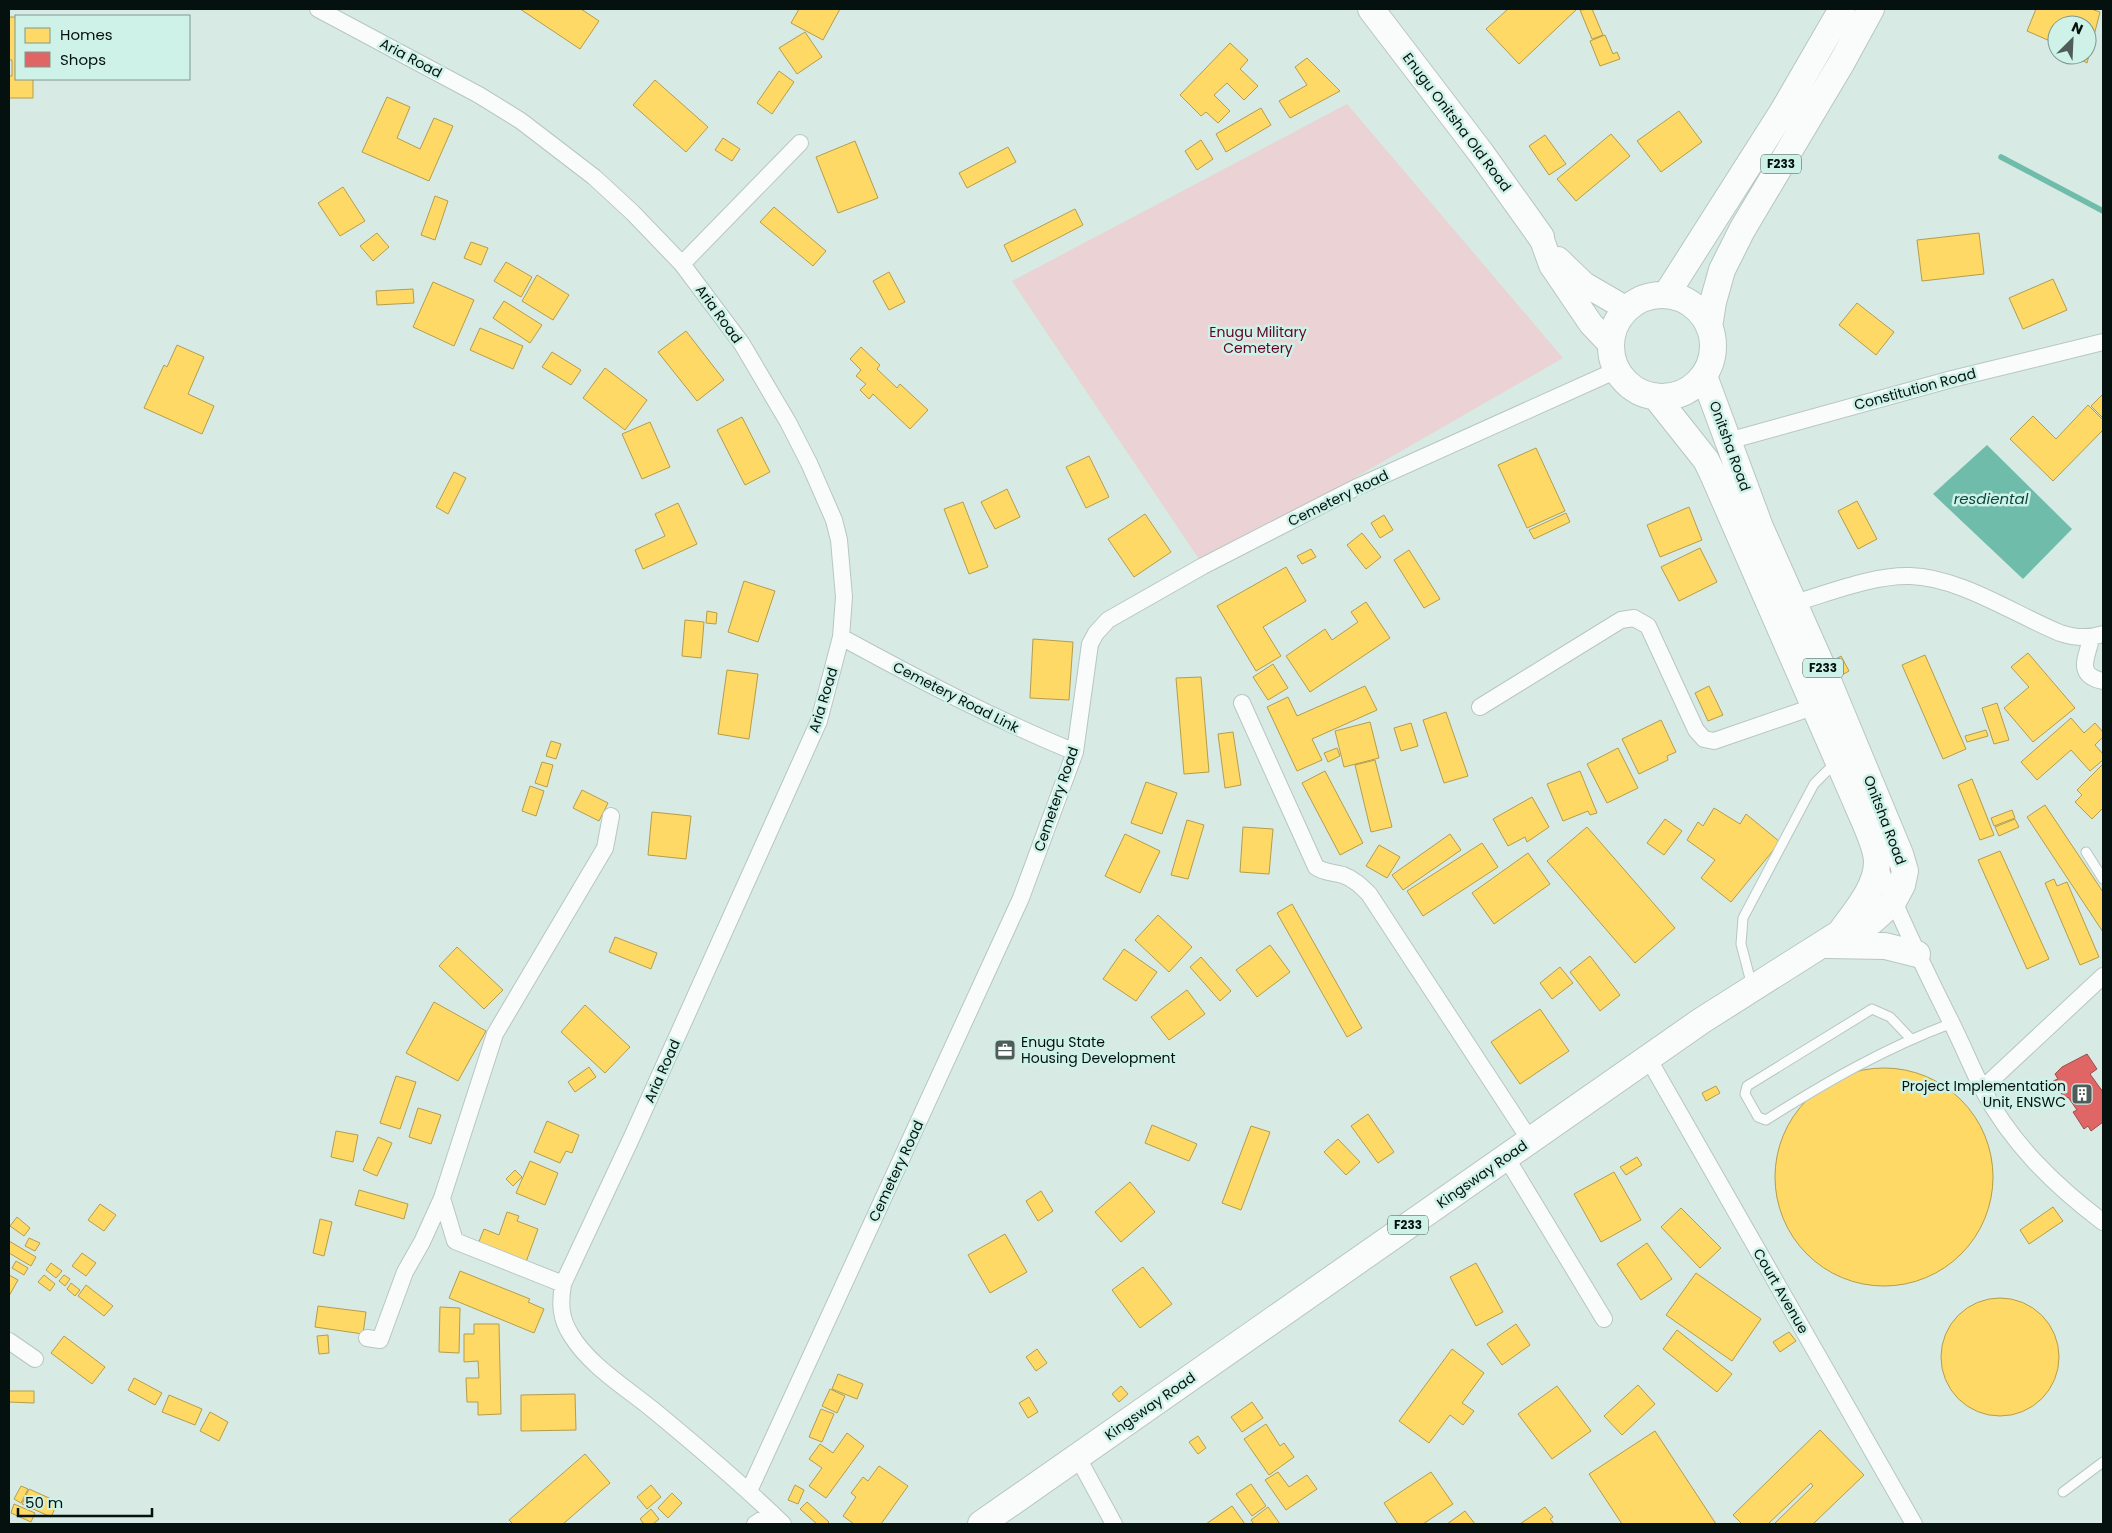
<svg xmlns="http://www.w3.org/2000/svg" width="2112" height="1533" viewBox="0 0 2112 1533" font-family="Poppins,sans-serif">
<rect width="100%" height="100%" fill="#d7eae4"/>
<path fill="#ead2d5" d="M1347,104L1563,358L1203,565L1012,281Z"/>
<path fill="#6fbcab" d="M1987,445L2072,529L2023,579L1933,494Z"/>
<path fill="#ffd966" stroke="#b49d4c" d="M520,9H581L599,21L580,49Z
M799,9H840L823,40L791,23Z
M1508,9H1577L1519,64L1486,29Z
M1592,9L1603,35L1592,39L1580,10Z
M2036,9H2091L2100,12L2087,63L2072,55H2087V25H2057V44L2027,31Z
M9,17H16V79H33V98H9V76H12V60H9Z
M805,32L822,57L797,74L779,48Z
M1605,35L1613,54L1617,52L1620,59L1600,66L1590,41Z
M1230,43L1248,60L1240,69L1258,86L1244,100L1227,83L1214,95L1230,111L1218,123L1206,112L1201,116L1180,95Z
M1307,58L1340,91L1290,118L1279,101L1307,85L1295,67Z
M779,71L794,82L772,114L757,103Z
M655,80L708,127L686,152L633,105Z
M387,97L410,107L397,138L420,149L434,118L453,126L429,181L362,152Z
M1261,108L1271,125L1226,152L1216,134Z
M1679,111L1702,142L1661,172L1637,141Z
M1611,134L1630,156L1576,201L1557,179Z
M1545,135L1566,164L1549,175L1529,146Z
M723,138L740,149L732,161L715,150Z
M1201,140L1213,159L1197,170L1185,151Z
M855,141L878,198L838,213L816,157Z
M1008,147L1016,162L967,188L959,173Z
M343,187L365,221L340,236L318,203Z
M435,196L448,201L435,240L421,235Z
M774,207L826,251L813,266L760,222Z
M1075,209L1083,225L1012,262L1004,245Z
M377,233L389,247L373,261L360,246Z
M1979,233L1984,274L1922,281L1917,240Z
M471,242L488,248L481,265L464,258Z
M506,262L532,277L521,297L494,281Z
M889,272L905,302L889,310L873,281Z
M537,275L569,295L553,320L522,301Z
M2053,279L2067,310L2023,329L2009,298Z
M433,282L474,300L454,346L413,327Z
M413,289L414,303L377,305L376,291Z
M504,301L542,325L530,343L493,318Z
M1857,303L1894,332L1876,355L1839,325Z
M480,328L523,346L513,369L470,350Z
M686,331L724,380L697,401L658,352Z
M177,345L204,357L188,394L214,406L202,434L144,408L164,365L167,367Z
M861,347L880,365L877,369L897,388L900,384L928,410L910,429L873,394L869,399L860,390L866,384L856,376L861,370L850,359Z
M552,352L581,370L571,385L542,367Z
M605,368L647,400L625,430L583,398Z
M2103,394V418L2091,406Z
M2088,405L2103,420V430L2053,481L2010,439L2033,416L2056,439Z
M742,417L770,472L745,485L717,430Z
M650,422L670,467L642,479L622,434Z
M1536,448L1565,511L1527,528L1498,465Z
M1089,456L1109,497L1086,508L1066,467Z
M454,472L466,478L448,514L436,507Z
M1007,489L1020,517L995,529L981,502Z
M1857,501L1877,539L1858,549L1838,511Z
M963,502L988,567L969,574L944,509Z
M678,503L697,544L643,569L635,550L665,536L655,514Z
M1689,507L1702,540L1660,557L1647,525Z
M1566,513L1570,522L1534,539L1529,530Z
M1145,514L1171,552L1134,577L1108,539Z
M1384,515L1393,530L1380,538L1371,523Z
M1362,533L1381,557L1366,569L1347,545Z
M1700,548L1717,582L1679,601L1661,567Z
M1311,549L1316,557L1302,564L1297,556Z
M1409,550L1440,599L1424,608L1394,560Z
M1286,567L1306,601L1263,627L1281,656L1256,671L1217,606Z
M744,581L775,591L758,642L728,632Z
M1366,602L1390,638L1310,692L1286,656L1325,629L1332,640L1358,622L1351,612Z
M707,611L717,613L716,624L706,623Z
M685,620L704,622L701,658L682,656Z
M1033,639L1073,642L1069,700L1030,698Z
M2028,653L2075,708L2033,742L2004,708L2029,687L2011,667Z
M1925,655L1966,749L1943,759L1902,665Z
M1841,656L1849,671L1842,675L1833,661Z
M1273,664L1288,688L1268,700L1253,677Z
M727,670L758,674L749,739L718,734Z
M1201,677L1209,772L1184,774L1176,678Z
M1365,686L1377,710L1312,739L1322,760L1297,771L1267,707L1288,697L1297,716Z
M1709,686L1723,715L1708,721L1695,693Z
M1997,703L2009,740L1994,744L1982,708Z
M1446,712L1468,776L1444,783L1423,720Z
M2071,718L2084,733L2095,723L2103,732V737L2095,745L2103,754V760L2090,771L2071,750L2037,780L2021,762Z
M1661,720L1676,752L1667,756L1668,760L1639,774L1622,739Z
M1370,722L1379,758L1344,767L1335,731Z
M1411,723L1418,746L1401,751L1394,728Z
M1986,730L1988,736L1967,742L1965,736Z
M1233,732L1241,785L1225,788L1218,734Z
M551,741L561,744L556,759L546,756Z
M1337,748L1340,756L1328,762L1324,753Z
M1618,748L1638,788L1607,803L1587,764Z
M1375,760L1392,827L1371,832L1355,765Z
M542,762L553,765L547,787L535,783Z
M2103,764V808L2092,819L2075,802L2082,795L2077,790Z
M1325,771L1363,843L1340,855L1302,783Z
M1580,771L1597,813L1590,815L1588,811L1563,821L1547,784Z
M1972,779L1994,835L1980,840L1958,785Z
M1146,782L1177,793L1162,834L1131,823Z
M530,786L544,791L536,816L522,811Z
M582,790L608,803L599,821L573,808Z
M1532,797L1549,827L1527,842L1525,837L1508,846L1493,819Z
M2045,805L2103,892V932L2027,817Z
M1714,808L1740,824L1746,814L1780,842L1731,902L1701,878L1715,860L1687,840L1698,822L1703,826Z
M2012,810L2015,818L1994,826L1991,818Z
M652,812L691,816L686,859L648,855Z
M1665,819L1682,831L1664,855L1647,843Z
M2015,819L2019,827L1999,836L1995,827Z
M1187,820L1204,825L1188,879L1171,875Z
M1243,827L1273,829L1269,874L1240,872Z
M1587,827L1675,928L1635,963L1547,861Z
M1125,834L1160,851L1140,893L1105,876Z
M1450,834L1461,850L1403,890L1392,875Z
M1482,843L1498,867L1423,916L1407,891Z
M1379,845L1400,857L1387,878L1366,866Z
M2000,851L2049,959L2027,969L1978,860Z
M1528,853L1550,884L1494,924L1472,893Z
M2054,879L2057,886L2067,882L2099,957L2080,965L2045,883Z
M1292,904L1362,1028L1347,1037L1277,913Z
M1158,915L1192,947L1169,972L1135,940Z
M615,937L657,953L651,969L609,952Z
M1270,945L1290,972L1257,997L1236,970Z
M457,947L503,990L484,1009L439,966Z
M1124,949L1157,972L1136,1001L1103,979Z
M1590,956L1620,995L1600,1011L1570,972Z
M1201,957L1231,991L1220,1001L1190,967Z
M1560,967L1573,983L1552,999L1540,983Z
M1187,990L1205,1014L1169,1040L1151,1017Z
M434,1002L486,1031L458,1081L406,1053Z
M585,1005L630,1047L605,1073L561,1032Z
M1540,1009L1569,1051L1520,1084L1491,1042Z
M589,1067L596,1077L575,1092L568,1082Z
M1775 1177a109 109 0 1 1 218 0a109 109 0 1 1-218 0Z
M396,1076L416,1082L400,1129L380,1123Z
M1716,1086L1720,1093L1706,1101L1702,1093Z
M418,1108L441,1115L431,1144L409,1137Z
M1368,1114L1394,1152L1378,1163L1351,1126Z
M547,1121L579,1135L572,1153L566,1151L560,1163L534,1152Z
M1152,1125L1197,1144L1189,1161L1145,1143Z
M1251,1126L1270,1132L1241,1210L1222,1203Z
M336,1131L358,1135L353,1162L331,1157Z
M378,1137L392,1143L377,1176L363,1170Z
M1338,1139L1360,1162L1346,1175L1324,1152Z
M1637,1157L1642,1165L1626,1175L1620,1167Z
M530,1161L558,1173L545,1205L516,1193Z
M515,1170L522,1177L513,1186L506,1179Z
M1614,1172L1641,1220L1601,1242L1574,1194Z
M1130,1182L1155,1212L1121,1242L1095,1212Z
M359,1190L408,1204L404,1219L355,1205Z
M1041,1191L1053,1211L1038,1221L1026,1201Z
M100,1204L116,1215L104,1231L88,1220Z
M2053,1207L2063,1221L2029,1244L2020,1230Z
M1681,1208L1721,1248L1700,1268L1661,1227Z
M507,1212L519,1216L517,1221L538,1229L526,1262L478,1244L484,1229L499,1235Z
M17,1217L30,1228L24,1236L10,1226Z
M320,1219L332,1222L324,1256L313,1253Z
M1005,1234L1027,1272L990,1293L968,1255Z
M29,1238L40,1243L35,1251L25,1246Z
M9,1241L36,1257L31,1266L9,1253Z
M1647,1243L1672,1279L1641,1300L1617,1264Z
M82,1253L96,1263L86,1276L72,1266Z
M16,1261L28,1268L24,1275L12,1268Z
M51,1263L62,1271L56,1278L46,1270Z
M1476,1263L1503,1312L1476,1326L1450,1277Z
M1143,1267L1172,1304L1140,1328L1112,1290Z
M460,1271L530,1299L528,1302L544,1309L534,1333L449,1298Z
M1696,1273L1761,1319L1732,1361L1666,1315Z
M9,1275L18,1280L9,1296Z
M44,1275L55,1284L50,1291L38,1282Z
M64,1275L70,1279L65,1286L59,1281Z
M71,1283L80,1290L75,1296L67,1289Z
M86,1285L113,1306L104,1316L78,1296Z
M1941 1357a59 59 0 1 1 118 0a59 59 0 1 1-118 0Z
M318,1306L366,1312L363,1334L315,1327Z
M440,1307L460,1308L459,1353L439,1352Z
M474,1324H499L501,1414L478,1415V1402H467L466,1378H479L478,1361L464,1362V1334H474Z
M1516,1324L1530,1345L1502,1365L1487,1344Z
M1677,1330L1732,1374L1717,1392L1663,1349Z
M1789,1332L1796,1341L1780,1352L1773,1342Z
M328,1335L329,1353L319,1354L317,1336Z
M64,1336L105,1367L92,1384L51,1353Z
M1037,1349L1047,1363L1036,1371L1026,1357Z
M1452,1349L1484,1373L1462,1403L1474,1411L1463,1425L1450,1415L1429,1443L1399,1421Z
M838,1374L863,1384L857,1399L832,1389Z
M134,1378L162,1393L155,1405L128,1390Z
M1638,1385L1655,1404L1622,1435L1604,1416Z
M1121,1386L1128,1394L1119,1402L1112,1394Z
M1557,1386L1591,1431L1552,1459L1518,1414Z
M830,1389L845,1396L837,1413L822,1406Z
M9,1391H34V1403L9,1402Z
M575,1394L576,1430L521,1431V1395Z
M169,1395L202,1409L195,1425L162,1412Z
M1029,1397L1038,1412L1028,1418L1019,1403Z
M1252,1402L1263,1418L1242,1432L1231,1417Z
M821,1409L834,1414L822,1442L809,1437Z
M210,1412L228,1422L219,1441L200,1431Z
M1266,1424L1280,1446L1284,1443L1294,1457L1269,1475L1244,1439Z
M1820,1430L1864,1475L1813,1524H1774L1813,1486L1811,1483L1768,1524H1742L1733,1515Z
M1655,1431L1716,1524H1622L1589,1474Z
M847,1433L864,1446L826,1498L809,1486L822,1468L809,1459L820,1444L833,1453Z
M1198,1436L1206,1448L1198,1454L1189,1442Z
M585,1454L610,1483L563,1524H513L509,1520Z
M879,1466L908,1486L881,1524H854L843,1516L856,1497L851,1493L863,1477L868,1481Z
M1278,1472L1289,1487L1307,1475L1317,1489L1286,1510L1265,1480Z
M1431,1472L1453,1504L1423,1524H1398L1384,1503Z
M1251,1484L1266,1506L1252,1516L1236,1494Z
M651,1485L661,1497L647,1509L637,1497Z
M795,1485L804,1490L798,1504L788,1500Z
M21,1486L28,1489L21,1503L14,1499Z
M29,1489L58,1502L51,1517L22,1504Z
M672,1493L682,1503L668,1518L658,1508Z
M807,1502L829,1522L827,1524H817L800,1509Z
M14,1504L35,1513L31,1522L11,1513Z
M1232,1506L1245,1524H1206Z
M1268,1507L1280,1524H1254L1251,1520Z
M1545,1507L1553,1517L1550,1519L1554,1524H1520Z
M651,1509L659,1519L653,1524H644L640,1519Z
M1465,1511L1475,1524H1447Z"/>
<path fill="#e06666" stroke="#9e4c4c" d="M2087,1054L2097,1069L2090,1074L2103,1092V1122L2091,1131L2088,1126L2084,1129L2073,1112L2077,1110L2068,1097L2065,1099L2053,1081L2058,1079L2055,1074L2062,1067Z"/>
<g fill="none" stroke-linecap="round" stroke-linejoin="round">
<path stroke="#6fbcab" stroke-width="5.5" d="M2001,157L2103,211"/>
<g stroke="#b8c6c2" stroke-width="11">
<path id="service" d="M2086,852L2103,879
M1752,986L1741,944L1743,918L1814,784L1836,762
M1911,1039L1890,1017L1872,1009L1747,1086L1745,1094L1758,1117L1766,1120C1828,1081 1883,1049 1952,1023
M2063,1492L2103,1462"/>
</g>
<g stroke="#b8c6c2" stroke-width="18">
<path id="minor" d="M318,9L479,95L521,121L594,177L633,213L682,264L742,344L788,422L809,463L834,520L839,540L844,597L841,637L819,721L631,1139L563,1284C560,1303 560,1318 571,1335C589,1365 625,1387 652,1409C697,1446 741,1483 783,1524
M682,264L800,143
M1728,441L1952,379L2103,342
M1794,603C1829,593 1873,575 1910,576C1959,577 2014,614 2060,633C2075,638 2088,639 2103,634
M841,637C918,679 994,719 1075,752
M2091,638C2088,656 2074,675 2103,681
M1242,703L1316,867C1325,873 1333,872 1343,875C1354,879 1361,886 1369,894L1530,1140
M1480,707L1621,620L1634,618L1648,626L1696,730L1704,739L1714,741L1813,707
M1878,864C1899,915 1923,966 1948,1016C1960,1039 1970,1064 1982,1088C2011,1143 2054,1185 2103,1222
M1648,1058L1914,1524
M1983,1088L2103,976
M1506,1157L1604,1319
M563,1284L455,1241L442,1198L495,1034L605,848L611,816
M367,1338L380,1340L405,1272L422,1242L442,1198
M9,1341L35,1359
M1077,1456L1114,1524
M749,1491L1021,898L1075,752L1090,644L1096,633L1108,620L1203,566L1355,488L1617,370
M755,1524L772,1513"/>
</g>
<g stroke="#b8c6c2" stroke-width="26">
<path id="secondary" d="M1541,237L1551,265L1591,324L1611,345
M1558,259L1584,284L1627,309"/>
</g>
<g stroke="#b8c6c2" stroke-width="28">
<path id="primary" d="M1371,9L1481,153L1541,237
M1666,295L1783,111L1842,9
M1611 346a51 51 0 1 1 102 0a51 51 0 1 1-102 0Z
M1709,327L1713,302L1722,270L1742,230L1842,62L1871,9
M1656,397L1706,460L1712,472L1857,804C1863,819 1877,846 1877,862C1877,888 1854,913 1840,933
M1827,945L1885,946L1917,954
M981,1524L1701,1021L1840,933L1872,921L1893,902L1902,885L1905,871L1900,854L1824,671L1760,527L1704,376"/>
</g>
<use href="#service" stroke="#f9fcfb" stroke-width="9"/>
<use href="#minor" stroke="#f9fcfb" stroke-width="16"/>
<use href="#secondary" stroke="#f9fcfb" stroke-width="24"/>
<use href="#primary" stroke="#f9fcfb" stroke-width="26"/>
</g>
<defs>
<g id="office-square" transform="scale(1.125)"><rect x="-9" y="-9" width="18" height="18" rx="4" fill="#4e5d59" stroke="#cff2e8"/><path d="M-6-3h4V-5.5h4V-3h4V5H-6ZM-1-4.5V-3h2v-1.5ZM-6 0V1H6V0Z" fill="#fff"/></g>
<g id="building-square" transform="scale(1.125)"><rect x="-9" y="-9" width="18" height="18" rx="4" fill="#4e5d59" stroke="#cff2e8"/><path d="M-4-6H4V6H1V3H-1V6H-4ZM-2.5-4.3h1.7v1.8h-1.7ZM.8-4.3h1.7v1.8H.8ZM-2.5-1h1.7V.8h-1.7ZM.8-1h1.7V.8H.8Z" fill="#fff"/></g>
</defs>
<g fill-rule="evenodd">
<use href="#office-square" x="1005" y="1050"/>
<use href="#building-square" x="2082" y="1094"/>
</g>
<g text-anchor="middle" stroke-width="5" stroke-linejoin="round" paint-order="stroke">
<g fill="#cff2e8" stroke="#42544f" stroke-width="1">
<rect x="1761" y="154.5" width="40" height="19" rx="4"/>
<rect x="1803" y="658.5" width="40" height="19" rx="4"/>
<rect x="1388" y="1215.5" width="40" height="19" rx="4"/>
</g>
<g font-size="12" font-weight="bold" fill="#05110e">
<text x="1781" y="168">F233</text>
<text x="1823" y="672">F233</text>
<text x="1408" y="1229">F233</text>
</g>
<g font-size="14" fill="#05110e" stroke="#cff2e8">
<text transform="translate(411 58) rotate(28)" y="5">Aria Road</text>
<text transform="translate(1457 122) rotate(53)" y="5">Enugu Onitsha Old Road</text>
<text transform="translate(719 314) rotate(54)" y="5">Aria Road</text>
<text transform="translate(1915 389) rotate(-15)" y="5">Constitution Road</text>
<text transform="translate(1730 446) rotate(70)" y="5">Onitsha Road</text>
<text transform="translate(1338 498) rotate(-26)" y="5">Cemetery Road</text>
<text transform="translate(956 697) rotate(27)" y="5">Cemetery Road Link</text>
<text transform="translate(823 700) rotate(-73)" y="5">Aria Road</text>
<text transform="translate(1056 799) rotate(-71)" y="5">Cemetery Road</text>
<text transform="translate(1885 820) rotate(69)" y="5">Onitsha Road</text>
<text transform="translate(662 1071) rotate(-66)" y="5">Aria Road</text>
<text transform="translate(896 1171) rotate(-65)" y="5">Cemetery Road</text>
<text transform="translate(1482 1174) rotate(-35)" y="5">Kingsway Road</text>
<text transform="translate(1781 1291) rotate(60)" y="5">Court Avenue</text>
<text transform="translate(1150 1406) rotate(-35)" y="5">Kingsway Road</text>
</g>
<g font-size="14" fill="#620427" stroke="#cff2e8">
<text x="1258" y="337">Enugu Military<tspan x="1258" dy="16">Cemetery</tspan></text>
</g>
<g font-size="14" fill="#05110e" stroke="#cff2e8" text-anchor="start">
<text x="1021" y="1047">Enugu State<tspan x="1021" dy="16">Housing Development</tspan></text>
<text x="2066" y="1091" text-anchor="end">Project Implementation<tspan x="2066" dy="16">Unit, ENSWC</tspan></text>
</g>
<g font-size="15" font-style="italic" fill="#0b483d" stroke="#cff2e8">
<text x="1991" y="504">resdiental</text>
</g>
</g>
<rect width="2112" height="1533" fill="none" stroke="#05110e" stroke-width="20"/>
<rect x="15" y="15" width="175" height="65" fill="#cff2e8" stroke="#7e9891"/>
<rect x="25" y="28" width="25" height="15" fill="#ffd966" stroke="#7e9891"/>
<text x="60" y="40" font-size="15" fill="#05110e">Homes</text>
<rect x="25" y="52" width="25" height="15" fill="#e06666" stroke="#7e9891"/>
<text x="60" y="65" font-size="15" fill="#05110e">Shops</text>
<g transform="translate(2072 40) rotate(24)"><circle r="24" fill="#cff2e8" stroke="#7e9891"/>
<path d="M0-4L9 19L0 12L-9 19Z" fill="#4e5d59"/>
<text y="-8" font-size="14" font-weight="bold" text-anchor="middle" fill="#05110e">N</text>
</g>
<path d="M18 1508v8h134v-8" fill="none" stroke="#05110e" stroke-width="2.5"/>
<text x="25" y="1508" font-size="15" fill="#05110e" stroke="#cff2e8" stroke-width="4" paint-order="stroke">50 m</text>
</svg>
